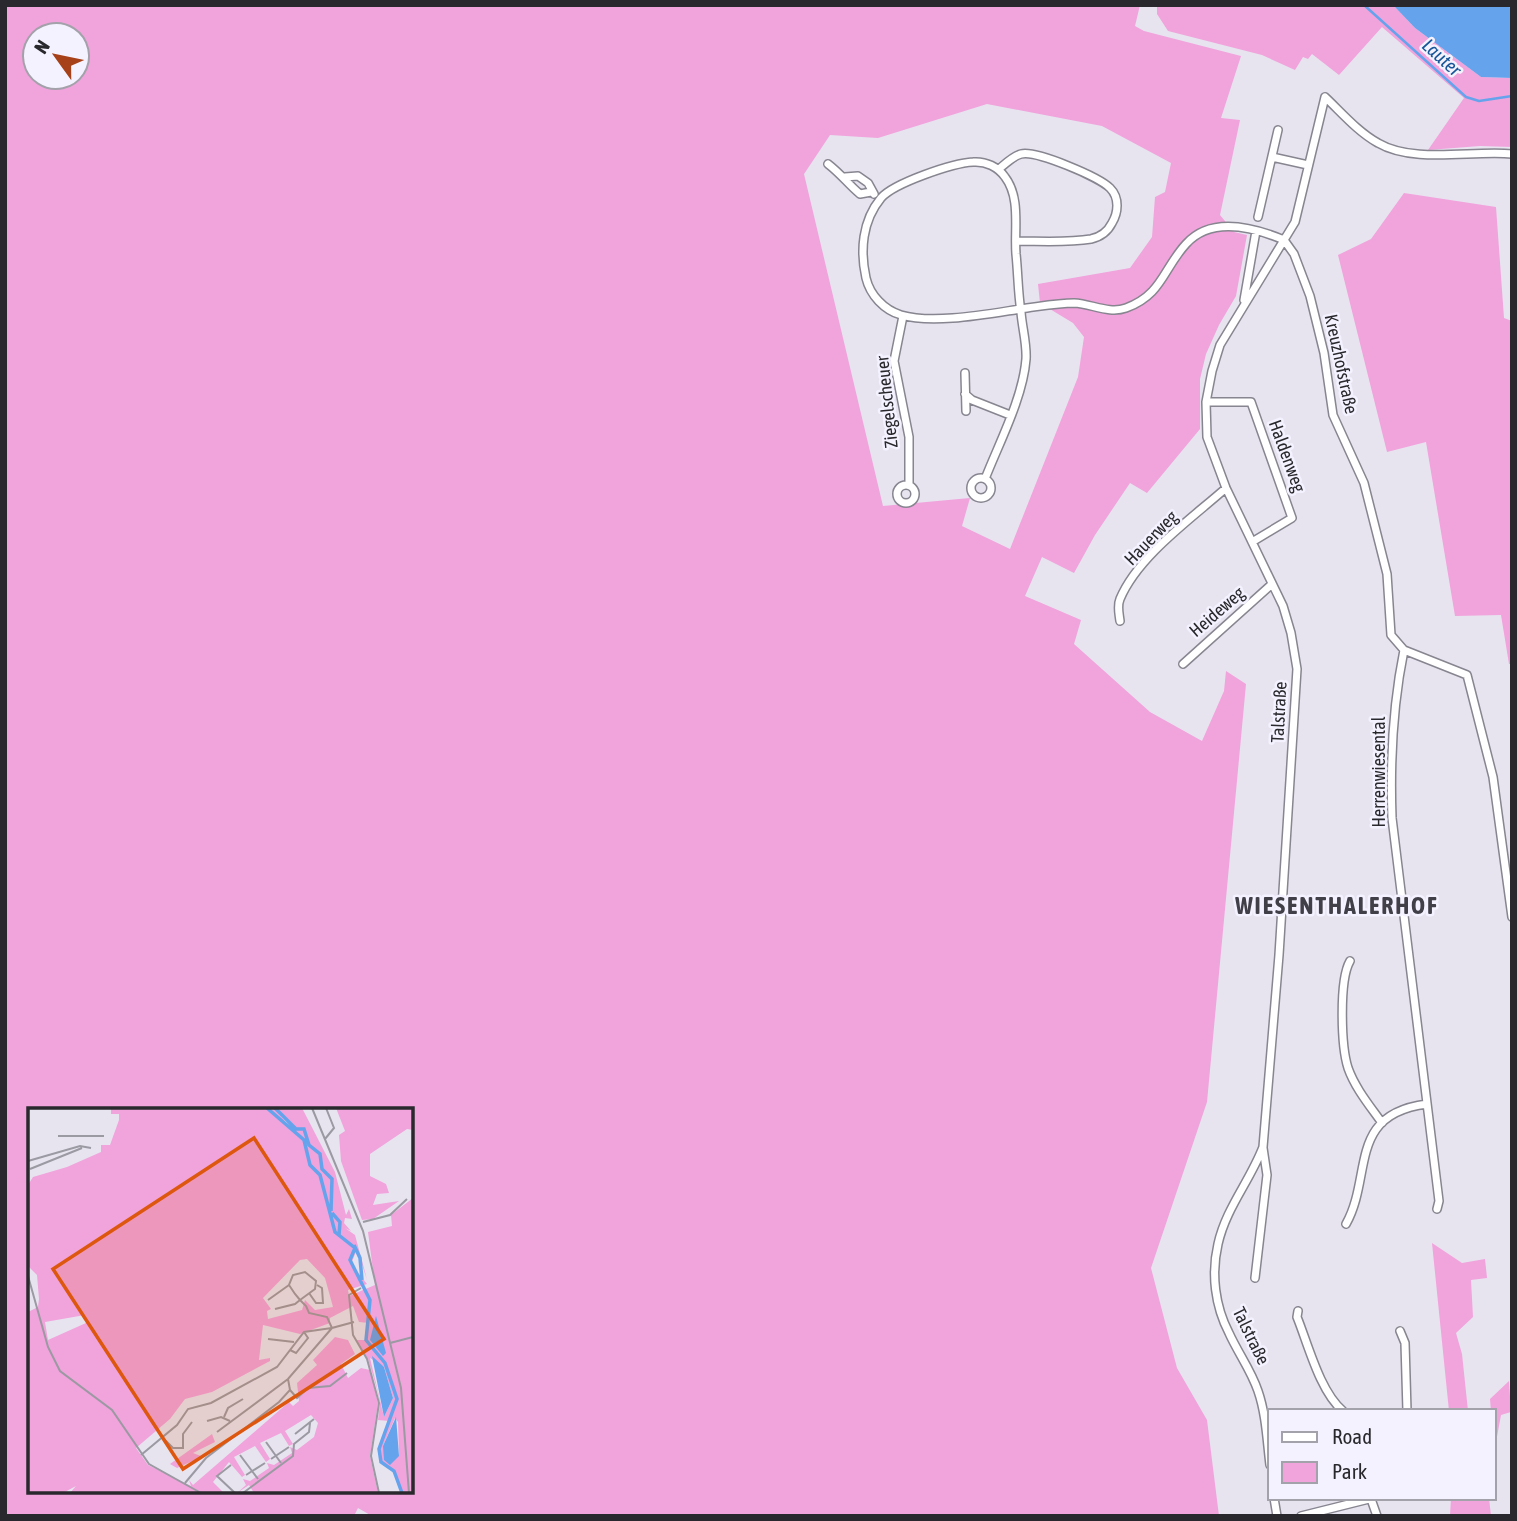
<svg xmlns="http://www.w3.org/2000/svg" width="1517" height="1521" viewBox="0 0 1517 1521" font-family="'Asap Condensed',sans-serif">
<rect width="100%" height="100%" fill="#e7e4f0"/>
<path fill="#f1a3dc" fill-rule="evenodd" d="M5,5H1140L1135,26L1144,31L1241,56L1221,118L1240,120L1220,215L1234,232L1247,235L1236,296L1219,325L1206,354L1200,379V429L1147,493L1130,483L1095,535L1074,573L1042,557L1025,596L1081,620L1074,644L1150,712L1202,741L1224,691L1226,671L1246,684L1207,1102L1151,1268L1177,1368L1207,1420L1219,1516H372L358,1508L354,1516H5ZM35,35H77V77H35ZM987,104L1102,126L1171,163L1165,192L1155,197L1152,237L1130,268L1038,284L1040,303L1073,323L1084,337L1078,377L1010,549L962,526L970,498L883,506L804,174L830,135L878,138ZM30,1110H411V1491H30Z
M1157,5H1393L1415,28L1481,77L1512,78V147L1480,146L1428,150L1464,98L1382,27L1339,75L1312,54L1308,59L1303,57L1295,70L1262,55L1168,31L1157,14Z
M1404,193L1496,207L1504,318L1512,321V664H1509L1501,615L1455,616L1426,442L1387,452L1338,255L1371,239Z
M1432,1243L1462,1263L1485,1259L1487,1278L1471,1280L1473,1317L1456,1333L1462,1354L1468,1411H1449Z
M1509,1381L1511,1412L1501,1415L1494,1453V1411H1491L1490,1399Z
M1451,1498H1489L1491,1516H1450Z"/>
<path fill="#65a3ec" d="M1393,5H1504L1512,8V78L1481,77L1415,28Z"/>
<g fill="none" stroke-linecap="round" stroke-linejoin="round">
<path stroke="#65a3ec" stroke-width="2.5" d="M1364,5L1466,97L1479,101L1512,96"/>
<g stroke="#87858f" stroke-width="10">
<path id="minor" d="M1512,154C1472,150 1414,164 1378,143C1358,132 1341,112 1325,97L1295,222L1284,240L1294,254L1310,296L1324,353L1333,415L1364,483L1387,574L1391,635L1404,650L1467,675L1493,777L1512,917
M1272,157L1308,165
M828,164C841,174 848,184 860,194L871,192
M999,169C1005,164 1013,156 1021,154C1036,150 1099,177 1110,188C1120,198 1118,213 1112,223C1108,231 1100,237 1091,239C1067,243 1040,241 1016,241
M845,177L858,176L868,183L874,194
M1258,217L1278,130
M1244,300L1256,231
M903,316L894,361L909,437V485
M965,373L966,411
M965,394L972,400L1010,415
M1206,402H1251L1292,518L1252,542
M971 488a10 10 0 1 1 20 0a10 10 0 1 1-20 0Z
M985,479C999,443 1023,398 1026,359C1027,344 1022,327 1021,312C1018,293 1018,273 1016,254C1014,229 1021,198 1005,177C998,167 986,161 973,162C953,163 894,183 881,198C862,221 860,251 866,278C870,295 884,310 901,315C935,325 992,313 1027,308C1042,306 1059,303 1074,303C1092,304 1109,314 1126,308C1162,295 1163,269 1186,244C1211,216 1253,227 1284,240L1220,345L1212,371L1206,402L1207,437L1226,488L1283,606L1291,633L1297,669L1279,955L1263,1147C1250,1181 1226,1208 1218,1244C1211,1274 1215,1306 1229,1333C1238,1353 1251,1370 1258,1391C1266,1414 1267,1440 1270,1465
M897 494a9 9 0 1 1 18 0a9 9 0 1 1-18 0Z
M1120,621C1119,613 1117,606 1120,599C1138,556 1191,519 1226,488
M1404,650C1393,704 1390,762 1392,818L1439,1201L1437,1209
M1183,664L1272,584
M1350,961C1339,980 1341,1046 1348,1068C1355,1088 1370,1106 1382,1123
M1346,1224C1373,1176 1347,1114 1427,1104
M1255,1278L1267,1175L1263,1148
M1298,1311L1297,1317C1308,1344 1320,1392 1343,1411
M1400,1331L1405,1343L1407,1411
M1274,1498L1277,1516
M1371,1499L1377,1516
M1301,1516L1373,1498"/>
</g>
<use href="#minor" stroke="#fff" stroke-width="7"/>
</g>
<g text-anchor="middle" stroke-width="5" stroke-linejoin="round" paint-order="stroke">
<g font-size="18" fill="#29282c" stroke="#f4f2fe">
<text transform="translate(1341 364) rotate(78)" y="6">Kreuzhofstraße</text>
<text transform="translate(887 402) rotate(-96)" y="6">Ziegelscheuer</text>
<text transform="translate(1287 456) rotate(70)" y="6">Haldenweg</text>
<text transform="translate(1151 538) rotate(-46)" y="6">Hauerweg</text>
<text transform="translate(1217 612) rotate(-41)" y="6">Heideweg</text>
<text transform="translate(1279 712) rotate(-87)" y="6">Talstraße</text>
<text transform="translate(1379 772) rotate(-90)" y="6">Herrenwiesental</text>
<text transform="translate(1251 1336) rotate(64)" y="6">Talstraße</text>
</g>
<g font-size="19" font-style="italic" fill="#175698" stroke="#f4f2fe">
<text transform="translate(1442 57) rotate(42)" y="7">Lauter</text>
</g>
<g font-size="24" font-weight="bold" letter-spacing="2" fill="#413f48" stroke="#f4f2fe">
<text x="1337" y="914">WIESENTHALERHOF</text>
</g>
</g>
<g transform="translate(28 1108)">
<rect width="385" height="385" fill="#e7e4f0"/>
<path d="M83,0H247L264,22L249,0H274L307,64L318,107L321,101L324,111L317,110L316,115L323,123L317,120L327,127L337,164L339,172L329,141L323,156L339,176L320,182L321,188L347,177L340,124L364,118L363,107L385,90V385H373L366,363L353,354L351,341L361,313L350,312L352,295L349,281L340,251L328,232H338L341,215L331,214L325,198L302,210V215L272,226L235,217L231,252L242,250V253L184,284L157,291L142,311L108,340L120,357L163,378L161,372L165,377L261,294L265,298L271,293L269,275L289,257L285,252L307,229L320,232L327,246L313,256L320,270L333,260L342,262L350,295L342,348L350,385H226L221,377L209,385L218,377L215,371L222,373L241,360L239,355L246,357L264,345L262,339L269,342L286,329L290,315L283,307L257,323L265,336L261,338L253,325L232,335L242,351L238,354L227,338L206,349L217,367L214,369L201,354L185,374L196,385H42L48,378L35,385H0V204L10,199L11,191L9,167L0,158V77L5,69L39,59L73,44V37H82L91,12V6H83ZM279,151L297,170L305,199L287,202L277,192L274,202L240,211L239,203L243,201L235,190L272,152ZM57,207L58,215L20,232L17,214ZM342,250L356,259L365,290L356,309ZM367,310L370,314L371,348L355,338ZM308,0H385V22L379,21L342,46V68L358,76L361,85L349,86L345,97L371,93L345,111L334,112L313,53L311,27L317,23ZM184,326L187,334L165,345L173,348L169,351L149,360L142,356Z" fill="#f1a3dc" fill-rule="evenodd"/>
<path d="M348,208L358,245L355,248L342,232ZM344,248L356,259L365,290L356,309ZM368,309L371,348L362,357L356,352L355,338Z" fill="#65a3ec"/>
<path fill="none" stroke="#65a3ec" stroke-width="3.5" d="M239,0L276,32L282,57L292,67L307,124L327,140L322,152L342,192L338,232L357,255L369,291L351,341L353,354L366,363L374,385M247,0L268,21H276L281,37L292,46L294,61L304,71L303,103M304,105L312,114L311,127M326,137L332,150L334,172"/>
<path fill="none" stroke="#9b99a2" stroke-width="2" d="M284,0L335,123L373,280L381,385M30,28H76M297,31L306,20L298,0M0,53L52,38L63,40M2,61L54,40M335,114L362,107L379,91M0,168L20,239L32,263L84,302L121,356L173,385M333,180L321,187L325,227L339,251L351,295L343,348L351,385M281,185L288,195H295L294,180L289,177M240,192L261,177M240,231L266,234M362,235L385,229M262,242L268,245L280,230L276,224M262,282L269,290L280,280L302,278L319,265M196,309L200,300L215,291M179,313L193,309L202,313M189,324L260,271L304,220L326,214M267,326L286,311M134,329L145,340H155V326L164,314M238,334L253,355M113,347L149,317L160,301L183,295L249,259L276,224L304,220L299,209L281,205L278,198L272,192L267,186L261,177L265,167L277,164L288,173L287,181L272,192L267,196L247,201M212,347L230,371M243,351L261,339M203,357L189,368L207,385M218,367L237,355M157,375L178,350L251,294L262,282L260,271M215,385L265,348L266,336L281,324L282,315"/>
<path fill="#de570e" fill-opacity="0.15" stroke="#de570e" stroke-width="3.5" d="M226,30L356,231L155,361L25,161Z"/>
<rect width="385" height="385" fill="none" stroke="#29282c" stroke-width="3.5"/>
</g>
<rect width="1517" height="1521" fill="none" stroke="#29282c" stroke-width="14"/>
<rect x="1268" y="1409" width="228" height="91" fill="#f4f2fe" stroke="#a3a1aa" stroke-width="2"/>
<rect x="1282" y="1432" width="35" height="10" fill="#ffffff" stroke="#a3a1aa" stroke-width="2"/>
<text x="1332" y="1444" font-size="21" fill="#29282c">Road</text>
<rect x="1282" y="1462" width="35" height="21" fill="#f1a3dc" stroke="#a3a1aa" stroke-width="2"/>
<text x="1332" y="1479" font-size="21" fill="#29282c">Park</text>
<g transform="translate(56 56) rotate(303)"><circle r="33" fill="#f4f2fe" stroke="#a3a1aa" stroke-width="2"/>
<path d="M0-5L12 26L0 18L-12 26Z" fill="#a74119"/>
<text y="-10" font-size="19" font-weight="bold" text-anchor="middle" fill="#29282c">N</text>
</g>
</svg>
